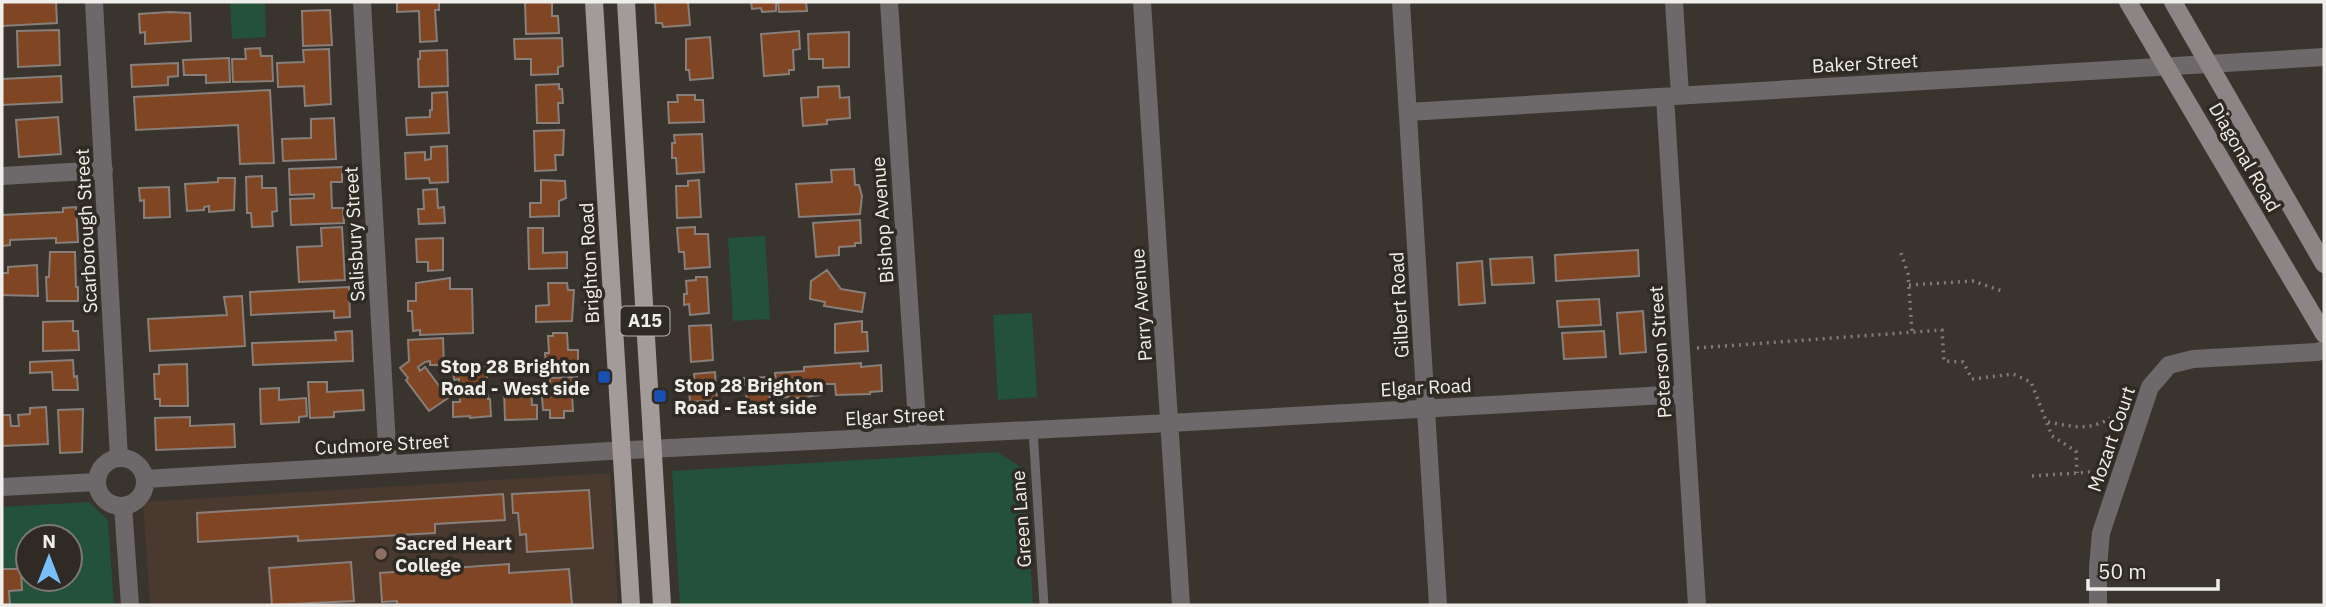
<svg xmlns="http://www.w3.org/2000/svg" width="2326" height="607" viewBox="0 0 2326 607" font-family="'IBM Plex Sans',sans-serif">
<rect width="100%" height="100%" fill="#39352e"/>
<path fill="#4a392e" d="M610,473L618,605H150L143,502Z"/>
<path fill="#23513a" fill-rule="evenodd" d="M230,2H265L266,37L232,39Z
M765,236L770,319L733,321L728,238Z
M1032,313L1037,397L998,400L993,315Z
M997,452L1024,469L1033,605H680L672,471Z
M89,502L108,520L114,605H2V507ZM28,537H70V579H28Z"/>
<path fill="#804623" stroke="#887f7a" stroke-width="2" d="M2,2H56L57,23L2,26Z
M397,2H439V10H435L437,41L420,42L419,11L397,12Z
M525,2H552V16H558L559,33L526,34Z
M655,2H688L690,25L663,27L662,23H656Z
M751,2H776V11L762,12L761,8L752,9Z
M778,2H806L807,11L779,12Z
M330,10L332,45L303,46L302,11Z
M169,12L190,13L191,41L145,44V32L140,33L139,14Z
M59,30L60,65L18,67L17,31Z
M799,31L800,49L793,50L794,70H789V74L764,76L761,34Z
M849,32V67L823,68V59H809L808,34Z
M710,37L713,78L690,80L689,70H686V39Z
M562,38L563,66L558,67V74L531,75V59H515L514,39Z
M260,48L261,56H272L273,81L233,82L232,59H246L245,49Z
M329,49L331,104L305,106L304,86L278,87L277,63L304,62L303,50Z
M447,50L448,86L419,87L418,59H420V51Z
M229,58L230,82L206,83V75H184L183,60Z
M178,63V76L168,77V85L132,87L131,65Z
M61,76L62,102L2,105V79Z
M559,84V89H562L563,103H558L559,123H537L536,85Z
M839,86L840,98L849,97L850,118L827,120V124L803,126L801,98L818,97V87Z
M270,90L274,163L240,164L238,125L136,130L134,97Z
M447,92L449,133L407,135L406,118L430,117V110H432V93Z
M677,95H695V100H703L704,122L669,123L668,102H678Z
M58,117L61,154L19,157L16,120Z
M334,118L336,159L283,161L282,139L311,138V119Z
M564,130L563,155H555L556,170L535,171L534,131Z
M702,134L704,172L677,174L676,158H672V143H675L674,135Z
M447,146L448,182L430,183L429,178L406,179L405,153L425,152V160L431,159V147Z
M342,167V182H331L332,208H343L344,223L291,225L290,199L314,198V194L290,195L289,169Z
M854,169L855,185H859L862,196L860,214L799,217L796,184L832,182L831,170Z
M262,176V188H276L277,211L272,212L273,226L252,227L251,213H247L246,177Z
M218,178H235L234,210L209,212V206L204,207V210L187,211L185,184L218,182Z
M541,180L565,181L566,198L559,201V216L530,217V203H541Z
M699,180L701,217L677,218L676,186H688V181Z
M169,187L170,217L144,218V200L140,201L139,188Z
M437,189L438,208L444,207L445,223L419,224L418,209H424L423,190Z
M76,207L78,242L56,243V238L10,240V245L2,246V215L63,212V208Z
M860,220L861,243H855V246L839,247V255L816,257L813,223Z
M342,227L345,280L299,282L297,247L322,246L321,228Z
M695,227V234H708L710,267L685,269L684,252H679L677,228Z
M528,228H543V253L567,252V268L529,269Z
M443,238V270L428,271V262H417L416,239Z
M1638,250L1639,276L1556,281L1555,255Z
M50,252H75L76,287H78V301H47L46,277H49Z
M1532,257L1534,283L1492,285L1490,259Z
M1482,261L1485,303L1459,305L1457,263Z
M37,265L38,296L2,295V273H8V267Z
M827,270L841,289L865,293L862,312L824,306L825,302L810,299L811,281Z
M696,277H707L709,313L690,315L689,304L684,305V294H687L686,281L696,280Z
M450,278V289H472L473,333L420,335V330L413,331L412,311H408V301H416V283Z
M548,283H567L568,290H574L572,321L536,322V306L549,305Z
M349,287L350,317L334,318V311L251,315L250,292Z
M242,296L245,346L150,351L148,319L227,315L224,297Z
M1599,299L1601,325L1559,327L1557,301Z
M1643,311L1646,352L1620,354L1617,313Z
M73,321V331H78L79,350L43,351V322Z
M862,321V332H867L868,351L835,353V324Z
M711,325L713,360L691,362L689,326Z
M352,331L353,361L253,365L252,343L336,340L335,332Z
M1604,331L1606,357L1564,359L1562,333Z
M553,333H567L568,350H578V371L546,372L545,353H549L548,336H553Z
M443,338L444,365H430V361L425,362L418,367L420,371L425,367L448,398L429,411L406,380L408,378L400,368L409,361L408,340Z
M73,360L74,377L77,376L78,390H53L52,372L30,373V362Z
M861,363V367L881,365L882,391L870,392V394L836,395L835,384H820L821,395L789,399V397L777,398L775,373L804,371V367Z
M187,364L188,406H160V399H155L154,374H159V365Z
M486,365L488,399H490L491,416L470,418V416L453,417V402H460L459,379L454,380L453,367Z
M715,372L717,400L690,402L689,389H695L694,374Z
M577,377L578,392L572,393L573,411H564V418H550V410H543L542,397H550V378Z
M769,377L770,405L748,407L744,378Z
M308,382H327V392L363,390L364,410L334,412V417L310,418Z
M279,388V400L306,398L307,416L299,417V422L261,424L260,389Z
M531,388L532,405H537V419L505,420L504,389Z
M46,407L48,444L2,446V415H10L11,426H19L18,415L30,414V408Z
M83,409L82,452L60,453L58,410Z
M190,417V426L234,424L235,447L156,450L155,418Z
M589,490L593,548L527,552L526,534L520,535L518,513H513L512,494Z
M503,494L505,520L435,524V533L298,541V536L198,542L197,513Z
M351,562L354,601L272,605L269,568Z
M509,564V573L569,569L572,605H397V601L382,602L380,573Z
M2,569H21L22,590L9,591L10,605H2Z"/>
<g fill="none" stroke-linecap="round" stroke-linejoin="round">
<path stroke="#807d77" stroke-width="3.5" stroke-dasharray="2 5" stroke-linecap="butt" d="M1901,253L1908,274L1912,332
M1909,285L1973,281L2002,291
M1697,348L1942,330L1944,361L1963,362L1972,379L2013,374L2031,382L2052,436L2076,451L2077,473
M2048,422C2075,427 2091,432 2115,415L2123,417
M2032,476L2106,471"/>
<path stroke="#6d6869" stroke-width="9" d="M1033,430L1044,605"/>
<path stroke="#6d6869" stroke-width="18" d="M94,2L119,458
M362,2L388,464
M889,2L918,436
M1142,2L1181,605
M1401,2L1438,605
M1674,2L1680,95
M1665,97L1697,605
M1408,112L2324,57
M2,176L104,170
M97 482a24 24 0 1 1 48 0a24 24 0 1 1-48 0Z
M145,479L610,451L1170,423L1684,394
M2,487L97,482
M123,506L130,605
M2098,605V567L2101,533L2150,387L2169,365L2193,359L2317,352L2324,350"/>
<path stroke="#8c8485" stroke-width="18" d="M2128,2L2324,334
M2173,2L2324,264"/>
<path stroke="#a39a9a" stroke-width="18" d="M594,2L631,605
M626,2L662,605"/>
</g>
<g fill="#1a4fb4" stroke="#2f2b24" stroke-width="2.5">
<rect x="597" y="370" width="14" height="14" rx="3.5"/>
<rect x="653" y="389" width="14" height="14" rx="3.5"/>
</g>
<circle fill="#8d6e63" stroke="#2f2b24" stroke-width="2.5" cx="381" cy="554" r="7"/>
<g text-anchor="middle" stroke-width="7" stroke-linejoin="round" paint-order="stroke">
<rect fill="#2f2b24" stroke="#b6b4af" stroke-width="2" x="620.5" y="306.5" width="49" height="29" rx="5"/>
<g font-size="18" font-weight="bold" fill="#f0eeea">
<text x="645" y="327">A15</text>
</g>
<g font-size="19" fill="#f0eeea" stroke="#2f2b24">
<text transform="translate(1865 63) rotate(-3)" y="7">Baker Street</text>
<text transform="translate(2245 157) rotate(60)" y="7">Diagonal Road</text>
<text transform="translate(882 220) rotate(-94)" y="7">Bishop Avenue</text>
<text transform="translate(86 231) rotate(-93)" y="7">Scarborough Street</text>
<text transform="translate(354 234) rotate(-93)" y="7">Salisbury Street</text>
<text transform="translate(589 263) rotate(-93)" y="7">Brighton Road</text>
<text transform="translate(1141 305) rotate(-94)" y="7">Parry Avenue</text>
<text transform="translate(1399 305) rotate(-93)" y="7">Gilbert Road</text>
<text transform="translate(1660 352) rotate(-94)" y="7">Peterson Street</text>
<text transform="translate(1426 387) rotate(-3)" y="7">Elgar Road</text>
<text transform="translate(895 416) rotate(-3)" y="7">Elgar Street</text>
<text transform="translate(2111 439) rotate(-71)" y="7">Mozart Court</text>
<text transform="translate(382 444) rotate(-3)" y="7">Cudmore Street</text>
<text transform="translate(1021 519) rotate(-94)" y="7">Green Lane</text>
</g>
<g font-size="19" font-weight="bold" fill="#f0eeea" stroke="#2f2b24" text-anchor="start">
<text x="590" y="373" text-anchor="end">Stop 28 Brighton<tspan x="590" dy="22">Road - West side</tspan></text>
<text x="674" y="392">Stop 28 Brighton<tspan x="674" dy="22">Road - East side</tspan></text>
<text x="395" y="550">Sacred Heart<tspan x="395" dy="22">College</tspan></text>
</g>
</g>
<rect width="2326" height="607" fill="none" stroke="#f0eeea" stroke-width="7"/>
<g transform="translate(49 558)"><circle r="33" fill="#2f2b24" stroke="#7c7973" stroke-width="2"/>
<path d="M0-5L12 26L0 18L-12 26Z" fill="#78bff7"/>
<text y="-10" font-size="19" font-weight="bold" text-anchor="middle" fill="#f0eeea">N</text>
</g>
<path d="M2088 579v10h130v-10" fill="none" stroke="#f0eeea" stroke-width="3.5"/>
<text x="2098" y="579" font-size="21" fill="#f0eeea" stroke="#2f2b24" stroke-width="5" paint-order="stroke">50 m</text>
</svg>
